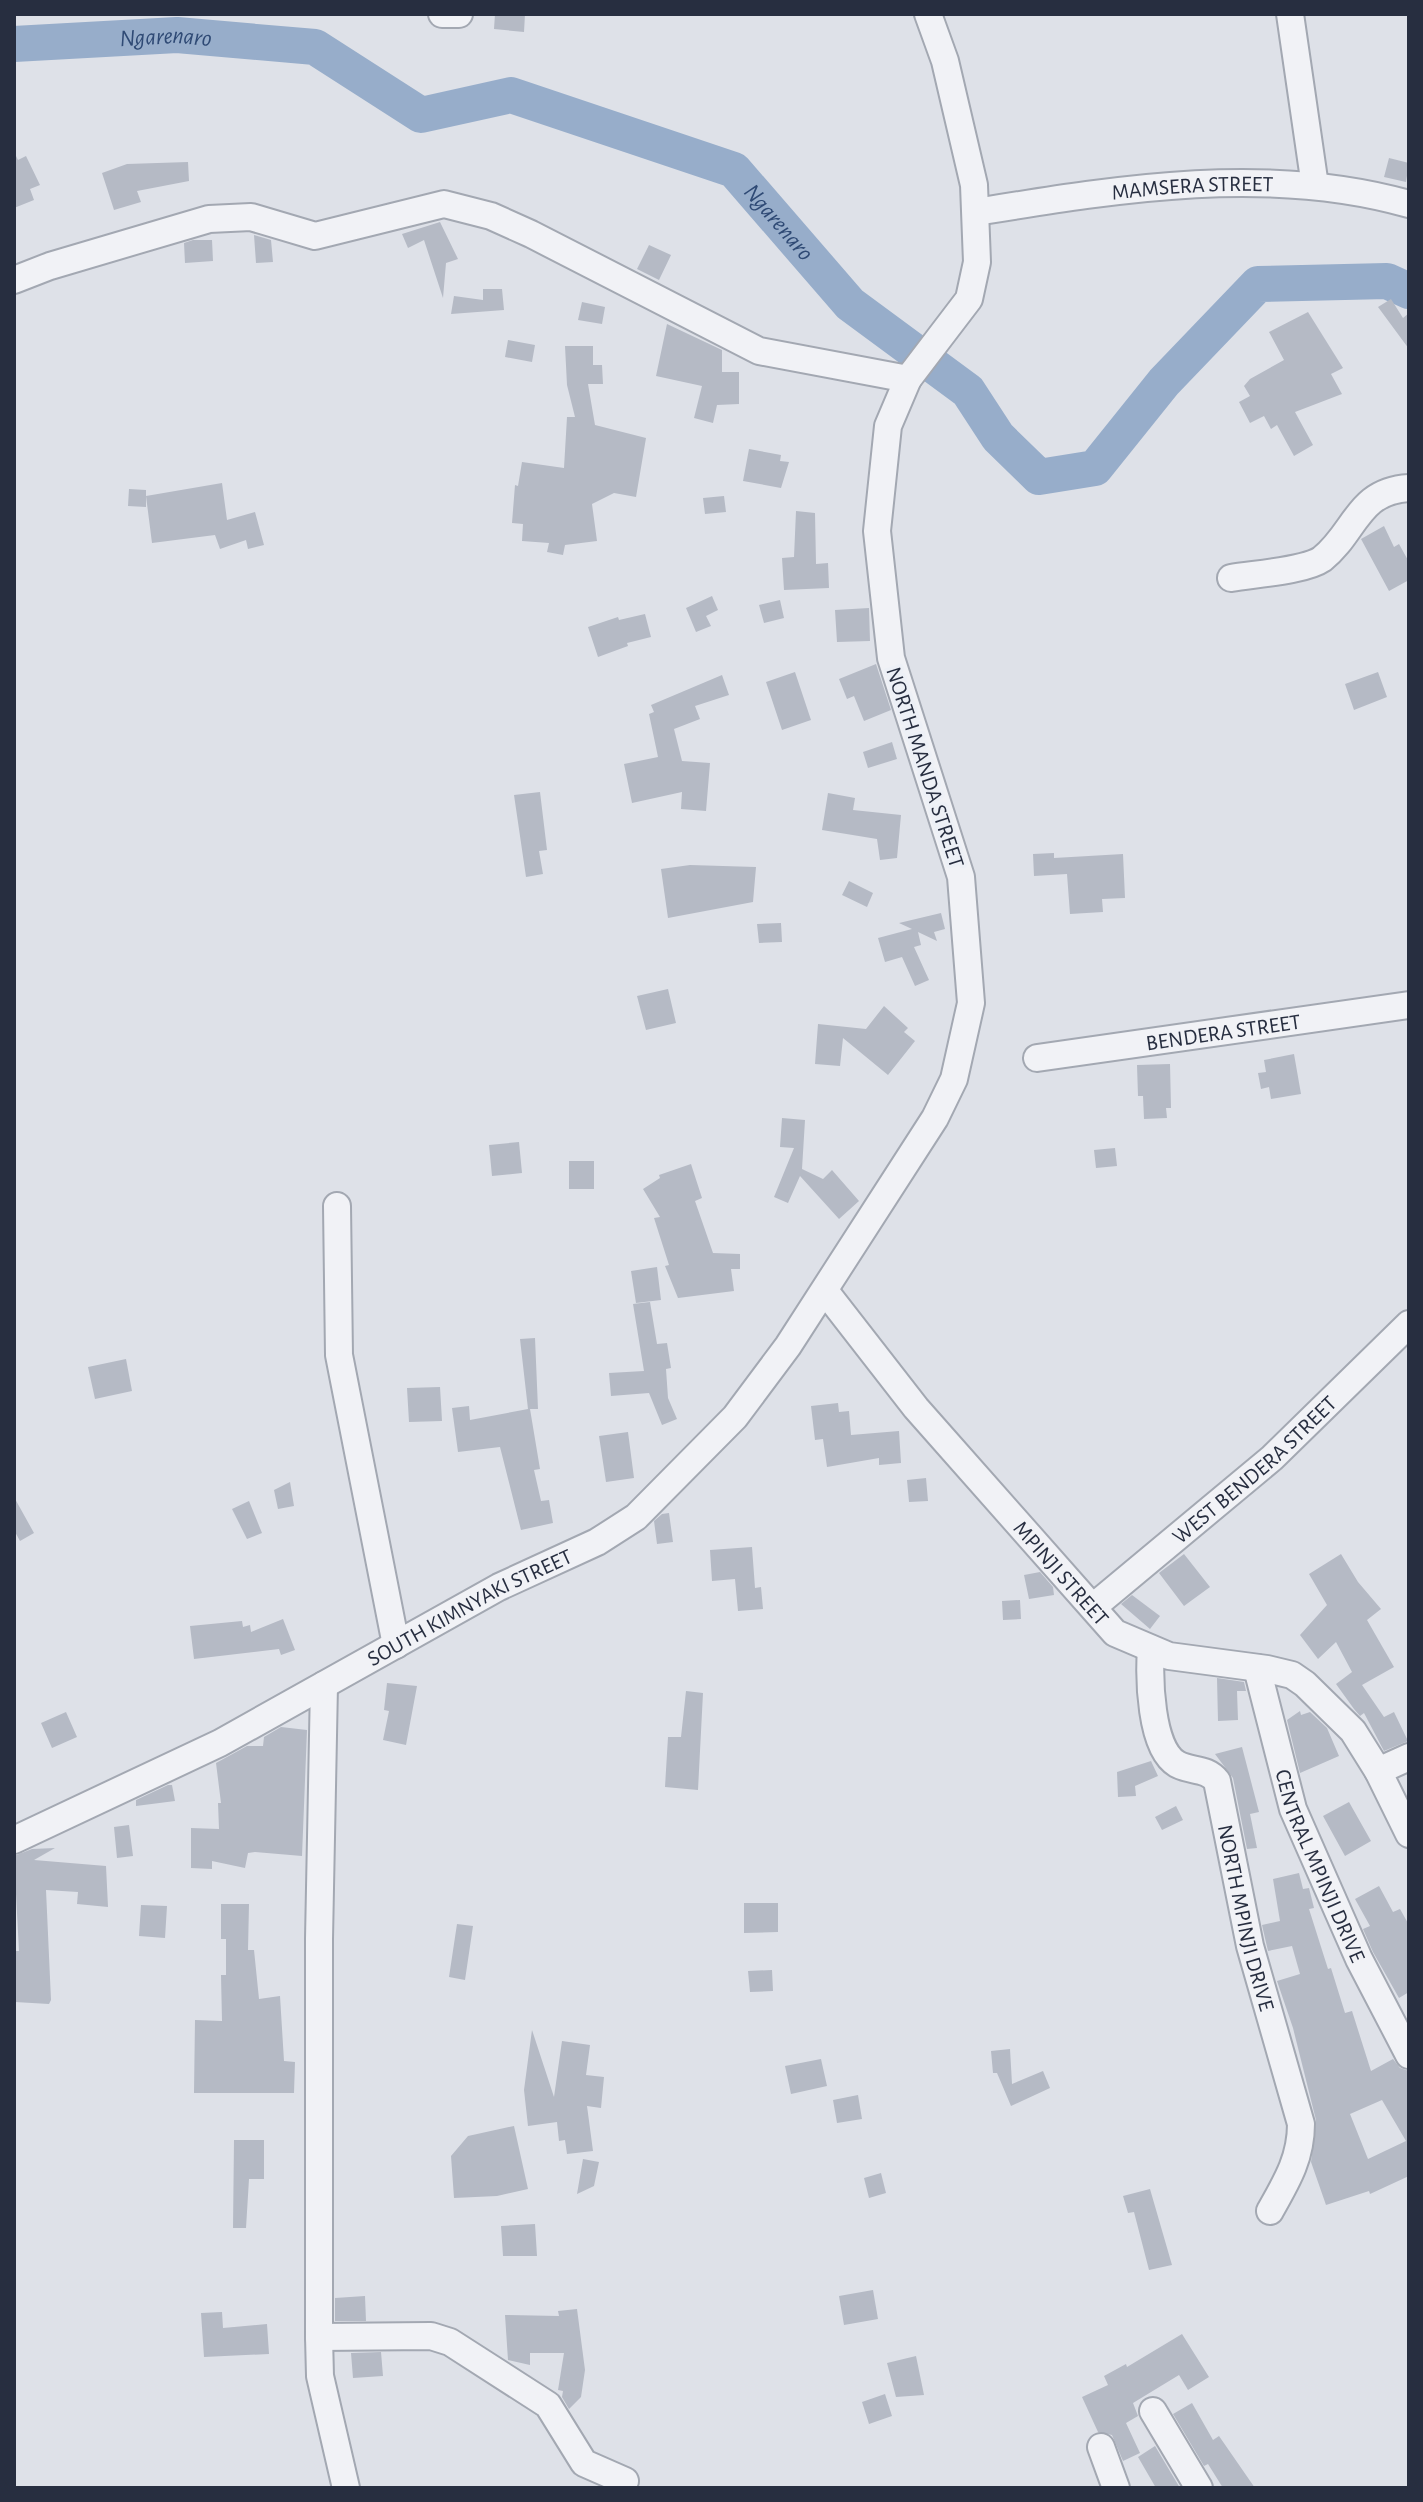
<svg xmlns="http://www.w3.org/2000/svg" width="1423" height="2502" viewBox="0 0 1423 2502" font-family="'Alegreya Sans',sans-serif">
<rect width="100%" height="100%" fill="#dee1e8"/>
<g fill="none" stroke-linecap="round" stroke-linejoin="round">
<path stroke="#97adca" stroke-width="36" id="s1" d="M14,44L177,35L315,47L421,115L511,95L734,170L850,304L968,391L998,437L1039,477L1095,468L1164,382L1258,284L1387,281L1409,291"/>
</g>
<path fill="#b5bac5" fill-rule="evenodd" d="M495,14H525L524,32L494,29Z
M14,152L18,160L26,156L40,185L30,189L34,200L14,208Z
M1389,158L1409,163L1406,182L1384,177Z
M188,162L189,181L137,191L141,202L114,210L102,173L127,164Z
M440,222L458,259L446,263L443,298L424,240L408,248L402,234Z
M254,235L271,240L273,262L256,263Z
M193,240H212L213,261L185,263L184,243Z
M649,245L671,255L659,280L637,269Z
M483,289H502L504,310L451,314L454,296L483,300Z
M1391,299L1403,318L1409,313V349L1378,307Z
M582,302L605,307L602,324L578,320Z
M1308,312L1343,368L1331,374L1342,394L1295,412L1313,445L1294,456L1277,425L1271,429L1264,416L1250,423L1239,402L1250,396L1244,386L1250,379L1284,360L1269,332Z
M667,324L722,350V372H739V404L717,405L713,423L694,418L702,386L656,376Z
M508,340L535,345L532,362L505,357Z
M565,346H593V365H602L603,384H588L595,425L646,438L636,497L614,493L592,504L597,541L565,545L563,555L547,552L549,543L522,541L523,524L512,523L515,485L518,486L522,462L564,468L567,417H575L567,385Z
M749,449L781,455L780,461L789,462L781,488L743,481Z
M222,483L227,520L255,512L264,545L248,549L246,540L220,549L215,535L152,543L146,496V507L128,506L129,489L146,490V496Z
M724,496L726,512L705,514L703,498Z
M796,511L815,513L816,564L828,563L829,588L784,590L782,558L794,557Z
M1384,526L1394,547L1399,544L1409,562V580L1389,591L1361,539Z
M712,596L718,610L706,616L711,626L696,632L686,608Z
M780,600L784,618L764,623L759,605Z
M869,608L870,641L837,642L835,610Z
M645,614L651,637L627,643L628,646L598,657L588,627L618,617L619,620Z
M876,664L891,710L864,721L854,696L847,699L839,679Z
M795,672L811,720L782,730L766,682Z
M1378,672L1387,697L1354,710L1345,684Z
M722,675L729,695L695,706L700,719L674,729L682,761L710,763L706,811L681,809L682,792L632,803L624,764L658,757L649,714L654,712L651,705Z
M892,742L897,759L868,768L863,752Z
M540,792L547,850L539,851L543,874L526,877L514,795Z
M828,793L855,798L853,810L901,815L897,858L880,860L877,839L822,830Z
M1054,853V858L1123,854L1125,898L1102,899L1103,912L1070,914L1067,874L1034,876L1033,854Z
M690,865L756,867L753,902L668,918L661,869Z
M849,881L873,893L867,907L842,895Z
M941,913L945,929L934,932L937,941L918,932L921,945L914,947L929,980L915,986L902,957L885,962L878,938L912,929L899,923Z
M781,923L782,942L759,943L757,924Z
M668,989L676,1023L646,1030L637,996Z
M884,1006L908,1028L904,1032L915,1041L888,1075L843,1038L840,1066L815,1064L818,1024L866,1029Z
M1294,1054L1301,1094L1271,1099L1269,1087L1261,1089L1258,1073L1266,1072L1264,1060Z
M1170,1064L1171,1108H1166L1167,1118L1144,1119L1143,1096H1138L1137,1065Z
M782,1118L805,1120L802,1169L823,1179L832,1170L859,1201L839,1219L800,1176L788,1203L774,1197L794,1148L780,1147Z
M519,1142L522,1173L492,1176L489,1145Z
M1115,1148L1117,1166L1096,1168L1094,1150Z
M569,1161H594V1189H569Z
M691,1164L702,1198L695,1201L713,1253L740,1254V1269H731L734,1291L678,1298L665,1266L669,1265L654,1218L660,1217L643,1189L660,1178L659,1175Z
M657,1267L661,1300L636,1303L631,1271Z
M650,1302L657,1344L667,1343L671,1368L666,1369L668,1398L677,1419L662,1425L649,1393L611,1396L609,1373L644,1371L633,1304Z
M535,1338L538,1409H530L540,1469L534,1470L541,1501L549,1500L553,1523L521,1530L500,1447L458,1452L452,1408L469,1406L470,1420L528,1409L520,1339Z
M126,1359L132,1391L95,1399L88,1367Z
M440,1387L442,1421L409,1422L407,1388Z
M838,1403L839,1412L849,1411L851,1435L899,1431L901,1463L879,1465V1458L827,1467L823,1439L815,1440L811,1406Z
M628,1432L634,1478L606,1482L599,1436Z
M926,1478L928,1501L909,1502L907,1480Z
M290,1482L294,1506L278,1509L274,1490Z
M14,1497L34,1533L20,1541L14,1530Z
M249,1501L262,1533L247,1539L232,1509Z
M669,1513L673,1542L657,1544L654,1521L662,1514Z
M752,1547L755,1588L761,1587L763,1609L738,1611L735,1579L712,1581L710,1550Z
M1184,1554L1210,1587L1184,1606L1159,1573Z
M1341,1554L1358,1582L1381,1609L1367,1620L1394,1667L1362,1685L1384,1717L1394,1712L1408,1741L1384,1751L1364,1713L1360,1716L1354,1709L1336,1684L1352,1672L1336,1642L1318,1659L1300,1635L1327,1605L1309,1574Z
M1040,1572L1053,1587L1054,1595L1029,1599L1024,1575Z
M1132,1595L1160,1616L1150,1629L1121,1604Z
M1020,1600L1021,1619L1003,1620L1002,1601Z
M283,1619L295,1650L281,1655L279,1649L194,1659L190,1626L242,1621L243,1627L250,1625L251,1632Z
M1217,1678L1244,1682L1246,1691H1237L1238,1720L1218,1721Z
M387,1683L417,1686L406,1745L383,1740L389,1711L384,1710Z
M686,1691L703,1693L698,1790L665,1787L668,1737H681Z
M1300,1711L1301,1715L1310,1712L1327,1728L1339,1756L1300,1773L1287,1720Z
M66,1712L77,1737L52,1748L41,1723Z
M281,1727L307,1730L302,1856L255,1852L248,1853L245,1868L212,1861V1869L191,1868V1828L219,1829L218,1803H221L216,1763L247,1746H263L264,1737Z
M1242,1747L1259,1812L1250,1814L1257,1848L1247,1849L1233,1778L1215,1754Z
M1151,1761L1158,1776L1135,1786L1136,1796L1118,1797L1117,1772Z
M168,1785H172L175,1801L136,1806V1800Z
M1349,1802L1371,1841L1345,1856L1323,1816Z
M1176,1806L1183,1820L1162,1830L1155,1817Z
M129,1825L133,1856L117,1858L114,1827Z
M55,1848L34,1860L106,1866L108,1907L77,1904L78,1892L46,1890L51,2000L49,2004L15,2002V1951H19L14,1856L32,1849Z
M1299,1873L1303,1889L1309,1888L1314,1908L1309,1909L1328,1969L1331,1968L1345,2013L1352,2011L1371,2071L1393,2059L1400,2068L1409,2071V2176L1370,2194L1369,2191L1326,2205L1311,2162L1316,2120L1293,2028L1277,1981L1300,1974L1292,1946L1268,1951L1262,1925L1280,1921L1273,1879ZM1382,2100L1406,2141L1368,2159L1350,2114Z
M1379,1886L1393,1912L1400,1909L1409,1925V1992L1399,1998L1373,1952L1363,1929L1370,1926L1355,1899Z
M744,1903H778V1932L744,1933Z
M221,1904H249L248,1950H254L259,1999L280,1996L284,2061L295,2062L294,2093H194L195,2020L222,2021L221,1975H226V1939H221Z
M141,1905L167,1906L165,1938L139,1936Z
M457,1924L473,1926L465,1980L449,1977Z
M772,1970L773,1991L750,1992L748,1971Z
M532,2030L554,2097L562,2041L590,2045L586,2075L604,2077L601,2108L587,2106L593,2151L567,2154L565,2140L559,2141L557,2122L528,2126L524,2090Z
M1010,2049L1012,2084L1043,2071L1050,2088L1011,2106L997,2073H993L991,2051Z
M821,2059L827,2086L791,2094L785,2066Z
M858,2095L862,2119L837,2123L833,2100Z
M514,2126L528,2189L497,2196L454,2198L451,2156L468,2136Z
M234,2140H264V2179H249L246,2228H233Z
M583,2159L599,2162L594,2186L577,2194Z
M881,2173L886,2193L869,2198L864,2178Z
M1150,2189L1172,2265L1149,2270L1134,2212L1128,2213L1123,2196Z
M535,2224L537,2256H503L501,2226Z
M873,2290L878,2319L844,2325L839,2296Z
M365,2296L366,2321H335V2298Z
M577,2309L585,2370L581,2397L569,2409L562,2397L563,2391L558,2390L564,2353H530V2365L508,2360L505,2315L559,2316L558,2311Z
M222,2312L223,2328L267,2324L269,2354L204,2357L201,2313Z
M1182,2334L1209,2377L1188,2390L1179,2375L1133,2403L1138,2416L1126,2423L1140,2453L1123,2461L1112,2435L1098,2432L1082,2397L1108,2385L1104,2376L1126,2364L1127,2367Z
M381,2352L383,2376L353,2378L351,2353Z
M916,2356L924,2395L896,2397L887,2363Z
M885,2394L892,2416L869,2424L862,2402Z
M1192,2403L1213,2440L1219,2436L1255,2488H1223L1208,2464L1204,2466L1173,2414Z
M1155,2446L1180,2488H1156L1138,2457Z"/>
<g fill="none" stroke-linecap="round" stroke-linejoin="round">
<g stroke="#a3a8b2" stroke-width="30">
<g id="minor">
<path d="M442,14H459"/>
<path d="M1290,14L1315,186"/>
<path id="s2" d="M976,212C1118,189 1268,164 1409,204"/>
<path d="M14,280L50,266L209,219L251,217L315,236L444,204L491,216L531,234L759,351L908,379"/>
<path d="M1231,578C1253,574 1305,571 1322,559C1356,532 1357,491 1409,488"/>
<path id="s3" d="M1037,1058L1409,1005"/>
<path d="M337,1206L339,1355L396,1645"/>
<path id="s4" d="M825,1291L916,1408L1115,1633L1169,1656L1267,1669L1292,1675L1305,1684L1353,1731L1378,1771L1409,1834"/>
<path id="s5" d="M1093,1607L1272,1458L1409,1324"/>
<path id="s6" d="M1151,1649C1149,1677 1150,1748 1177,1764C1191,1772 1206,1767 1217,1781L1250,1946L1301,2124C1301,2158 1287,2181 1270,2211"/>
<path id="s7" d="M1257,1668L1293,1809L1359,1959L1409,2055"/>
<path d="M324,1685L319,1939V2337L320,2376L346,2488"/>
<path d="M1378,1771L1409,1757"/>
<path id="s8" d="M14,1840L220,1743L499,1587L597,1542L636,1517L735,1417L788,1346L935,1118L954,1079L971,1003L961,877L891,658L877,531L888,426L908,379L969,299L977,262L974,185L945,61L928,14"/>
<path d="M319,2337L431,2336L450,2342L548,2405L584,2463L625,2481"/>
<path d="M1153,2411L1199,2488"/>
<path d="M1101,2447L1116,2488"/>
</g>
</g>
<use href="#minor" stroke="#f1f2f6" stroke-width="26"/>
</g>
<g text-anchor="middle" stroke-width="7" stroke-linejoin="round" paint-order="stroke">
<g font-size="22" fill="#272e40" stroke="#edf0f6">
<text dy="8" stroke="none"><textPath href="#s2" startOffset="218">MAMSERA STREET</textPath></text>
<text transform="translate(926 767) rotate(72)" y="8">NORTH MANDA STREET</text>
<text dy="8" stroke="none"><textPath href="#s3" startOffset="188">BENDERA STREET</textPath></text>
<text dy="8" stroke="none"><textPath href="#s5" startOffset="212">WEST BENDERA STREET</textPath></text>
<text dy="8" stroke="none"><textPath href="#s4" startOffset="368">MPINJI STREET</textPath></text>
<text dy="8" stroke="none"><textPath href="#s8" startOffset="512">SOUTH KIMNYAKI STREET</textPath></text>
<text dy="8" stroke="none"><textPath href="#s7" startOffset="208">CENTRAL MPINJI DRIVE</textPath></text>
<text dy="8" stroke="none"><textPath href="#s6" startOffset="306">NORTH MPINJI DRIVE</textPath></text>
</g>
<g font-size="24" font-style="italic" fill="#2f4a75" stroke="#edf0f6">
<text dy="8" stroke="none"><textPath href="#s1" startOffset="152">Ngarenaro</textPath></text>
<text dy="8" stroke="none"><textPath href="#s1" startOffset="824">Ngarenaro</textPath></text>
</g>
</g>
<rect width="1423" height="2502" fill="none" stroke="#272e40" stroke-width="32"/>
</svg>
